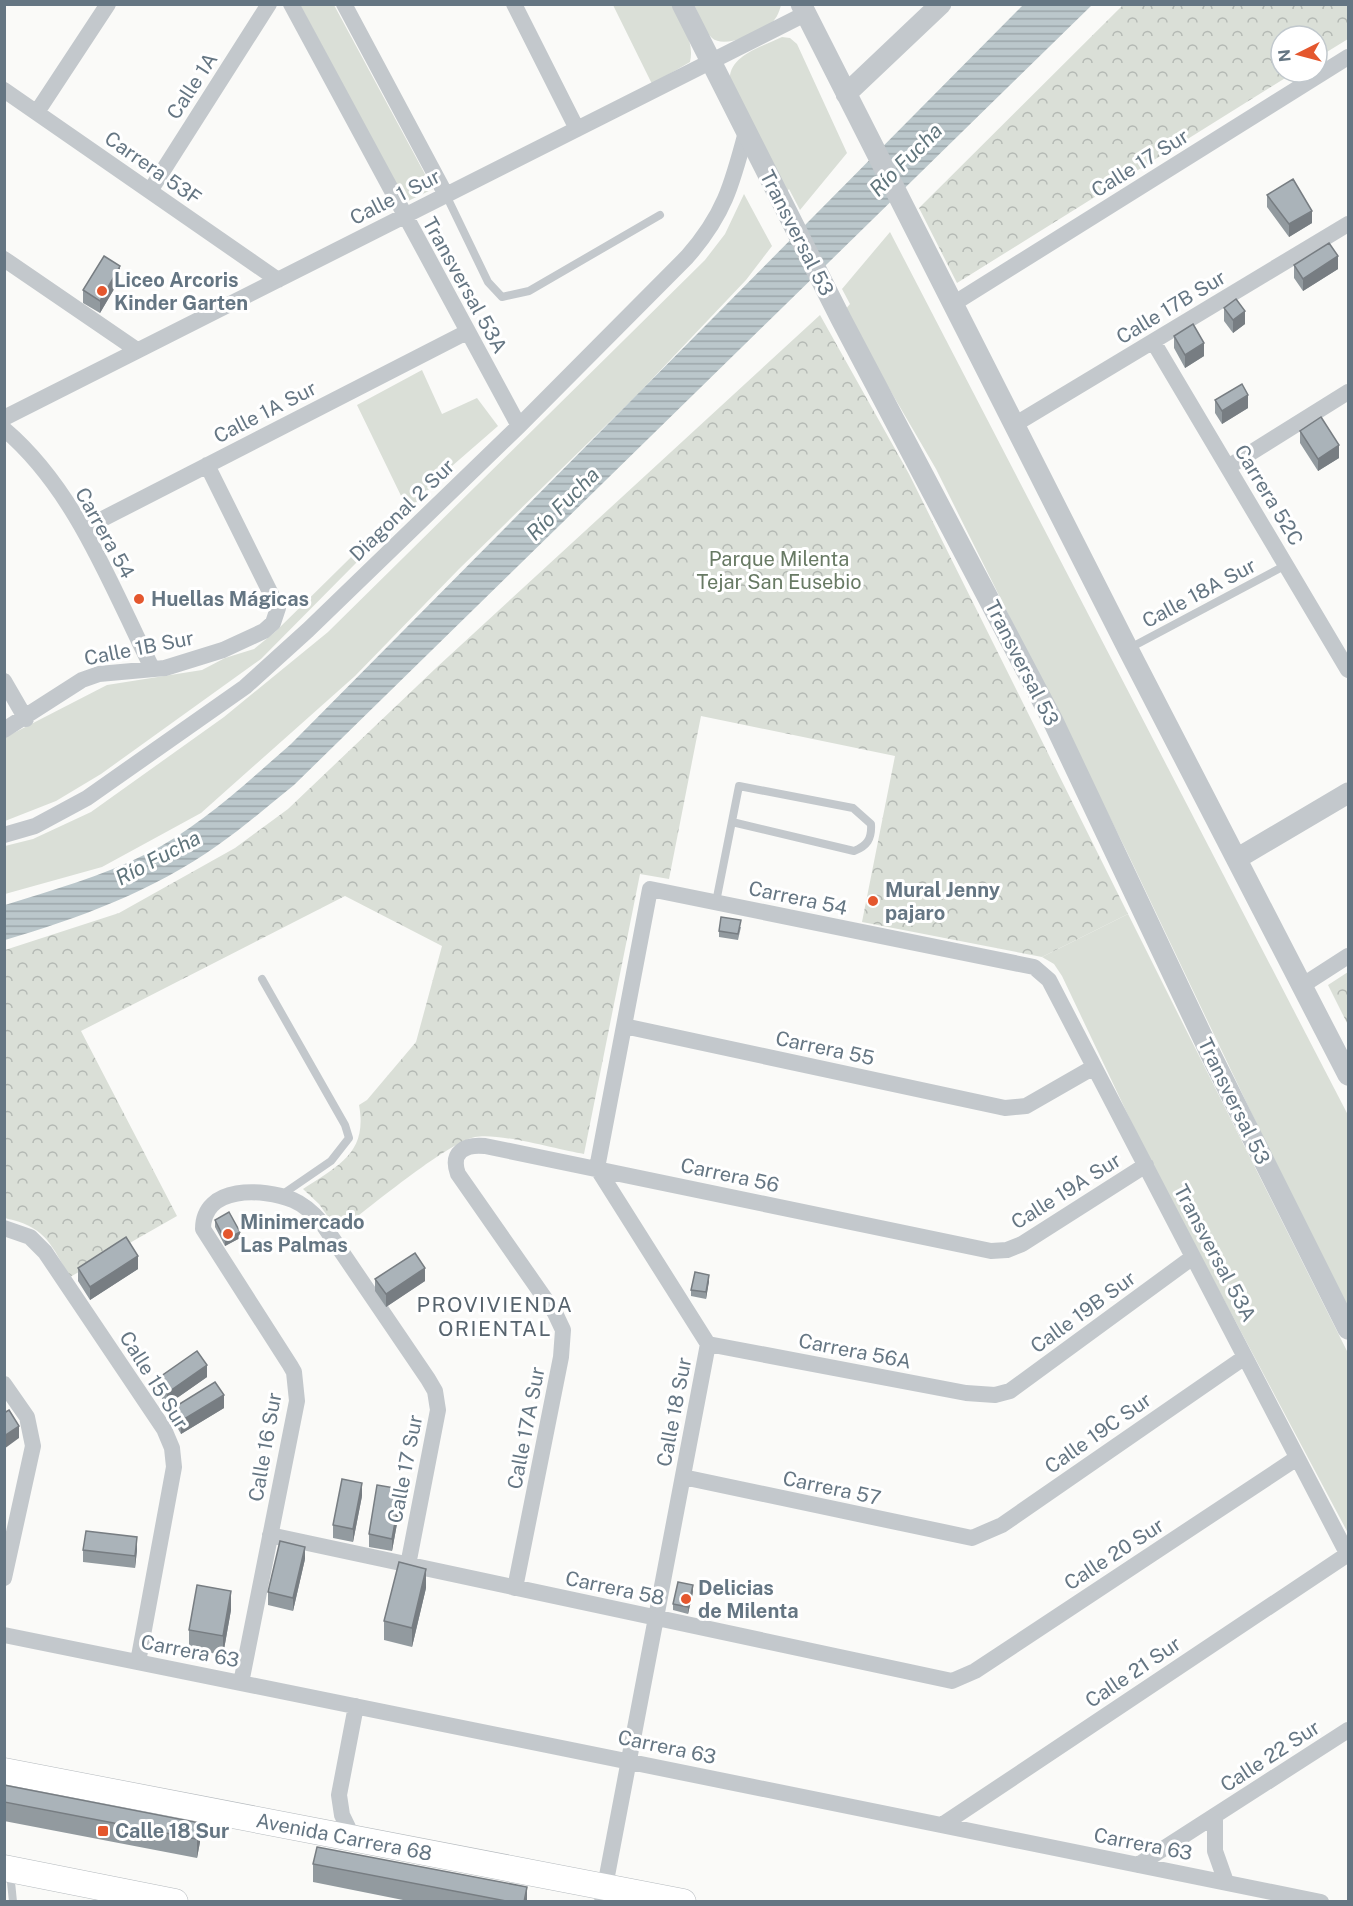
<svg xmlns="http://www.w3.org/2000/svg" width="1353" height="1906" viewBox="0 0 1353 1906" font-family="'Public Sans',sans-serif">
<defs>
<pattern id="park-crowns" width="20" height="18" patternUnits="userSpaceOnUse" patternTransform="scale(1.5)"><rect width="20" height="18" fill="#dadfd7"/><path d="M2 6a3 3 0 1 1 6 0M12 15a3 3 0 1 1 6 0" fill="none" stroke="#b4b9b4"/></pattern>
<pattern id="water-rules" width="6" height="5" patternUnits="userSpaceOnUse" patternTransform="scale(1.5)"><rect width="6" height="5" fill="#bbc7cb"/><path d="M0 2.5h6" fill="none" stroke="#9ca6aa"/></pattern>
</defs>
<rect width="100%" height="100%" fill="#fafaf8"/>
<path fill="#dadfd7" d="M300,5H334L433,189L406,202Z
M613,5H672C681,22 695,41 690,62L652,84Z
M694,5H781C779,13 776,20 769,25C758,33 724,49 712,38C704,31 699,14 694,5Z
M782,37L790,38L797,44L847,153L800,210L789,189L783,196L730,79C729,55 764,46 782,37Z
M744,194L772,246L746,280L636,396L459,569L355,676L201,813L102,867L5,894V846L33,839L91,812L224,717L328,632L705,260L725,234Z
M890,232L1348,1115V1310L1250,1110L1126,850L936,469L844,311L850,304L842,289Z
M422,370L442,414L477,398L498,426L452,466L261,659L101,774L56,801L5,821L4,738L107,685L202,670L225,658L254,649L275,632L405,504L357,405Z
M1128,914L1348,1353V1533L1147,1155L1062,976L1054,964L1042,957Z"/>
<path fill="url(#park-crowns)" d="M1124,4L1348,5V39L1317,58V36H1281V72H1295L957,283L919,208Z
M820,315L909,474L1128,914L1042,957L862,922L895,756L701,716L669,879L640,874L584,1154C559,1150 498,1132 475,1137C446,1143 366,1211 338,1231L319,1204L303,1189C338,1166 368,1153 359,1105L367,1100L416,1042L442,946L345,896L81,1031L177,1216L70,1277C50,1243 46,1227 5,1218V950L119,913L235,848L288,809L436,668Z
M1348,972V1025L1328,985Z"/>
<path fill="url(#water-rules)" d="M1023,5H1092L294,785C269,805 244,827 218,845C153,891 80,918 5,940V905C52,890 101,877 146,854C200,827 246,783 291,744Z"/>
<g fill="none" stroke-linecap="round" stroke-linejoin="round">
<g stroke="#b5babe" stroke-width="27">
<path id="primary" d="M4,1771L683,1902
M4,1868L175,1902"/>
</g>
<path stroke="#c3c8cc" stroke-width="8" d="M446,195L488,282L502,297L529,291L660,215
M1128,649L1286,565
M716,902L739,786L853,808L871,824C872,839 867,846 854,851L732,822
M262,979L345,1125L349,1138L331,1161L280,1196
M10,1872L13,1902"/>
<path stroke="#c3c8cc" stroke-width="16" d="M291,4L519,426
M344,4L446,195
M514,4L577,129
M4,90L278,280
M37,112L108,4
M150,191L269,4
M4,259L137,350
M953,304L1348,57
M1154,343L1348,670
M4,418L805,14
M1014,425L1348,224
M4,429C76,490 111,586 152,668
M1228,467L1348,392
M83,529L467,332
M4,681L26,719
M4,730L82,680L99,674L165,668L223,650L264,631L273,623L278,608L207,465
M4,835L35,826L87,798L245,687L308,630L519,426L687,257C724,215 732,185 746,132
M1303,985L1348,956
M624,1026L1005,1108L1026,1106L1094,1067
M4,1228L30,1237L45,1252L164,1429L172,1448L174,1467L138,1662
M708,1344L966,1393L995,1395L1010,1391L1193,1257
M4,1384L27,1417L33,1446L4,1578
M683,1477L972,1538L1002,1525L1245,1357
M270,1535L952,1681L975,1671L1297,1458
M515,1588L561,1357L563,1330L555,1313L458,1174C450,1152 465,1144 485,1146L991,1251L1007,1250L1022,1244L1146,1165
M4,1635L1321,1902
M241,1683L297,1401L294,1372L290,1365L203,1229C203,1185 263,1188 293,1200C305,1205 314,1214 322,1223L428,1379L435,1391L438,1410L408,1565
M1215,1817V1851L1226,1882
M942,1825L1348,1554
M354,1840L342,1815L339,1795L356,1706
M1138,1865L1348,1730
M602,1902L708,1344L597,1168L650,889L1034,967L1049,980L1348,1555"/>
<path stroke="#c3c8cc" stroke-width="21" d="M682,4L841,319L1053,721L1212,1057L1348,1329
M801,4L1128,649L1348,1075
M846,94L941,4
M1238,858L1348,793"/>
<use href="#primary" stroke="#fff" stroke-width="26"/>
</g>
<path fill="#929a9f" d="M1267,195L1312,223L1289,237L1267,207Z
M1294,265L1338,269L1303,291L1294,278Z
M120,279L100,313L83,303V290Z
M1224,308L1245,324L1233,333L1224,321Z
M1174,336L1204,356L1185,368L1174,348Z
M1215,400L1248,408L1222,424L1215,413Z
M1300,431L1339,458L1318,471L1300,443Z
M741,927L738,940L719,937V931Z
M215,1220L240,1238L225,1246L215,1227Z
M78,1268L138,1269L90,1300L78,1281Z
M375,1279L425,1281L386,1307L375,1291Z
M709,1281L706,1299L691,1296V1290Z
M207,1377L167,1405L157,1392V1379Z
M173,1408H224L181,1434L173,1420Z
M362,1496L353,1542L333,1538V1525Z
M401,1502L392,1551L369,1547V1534Z
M83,1550H137L135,1568L83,1562Z
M305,1559L293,1611L268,1605V1592Z
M426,1588L412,1647L384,1640V1621Z
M693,1592L688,1614L673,1610V1604Z
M231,1610L223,1655L189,1649V1630Z
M4,1785L200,1823V1842L197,1858L4,1821Z
M313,1864L527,1902H413L313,1882Z"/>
<path fill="#777d82" d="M1312,211V223L1289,237V224Z
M1338,256V269L1303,291V279Z
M120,266V279L100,313V301Z
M1245,311V324L1233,333V320Z
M1204,343V356L1185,368V355Z
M1248,395V408L1222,424V411Z
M1339,445V458L1318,471V459Z
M240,1232V1238L225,1246V1240Z
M138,1256V1269L90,1300V1287Z
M425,1268V1281L386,1307V1294Z
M709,1275V1281L706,1299V1292Z
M207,1365V1377L167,1405V1393Z
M224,1395V1408L181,1434V1421Z
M19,1426V1438L4,1449V1436Z
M362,1483V1496L353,1542V1529Z
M401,1489V1502L392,1551V1539Z
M137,1537V1550L135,1568V1556Z
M305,1547V1559L293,1611V1598Z
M426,1569V1588L412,1647V1628Z
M693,1585V1592L688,1614V1607Z
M231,1591V1610L223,1655V1636Z
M200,1823V1842L197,1858V1839Z
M527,1887V1902H524Z"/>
<path fill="#aab3b9" stroke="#777d82" stroke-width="1.5" d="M1293,179L1312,211L1289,224L1267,195Z
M1329,243L1338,256L1303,279L1294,265Z
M104,256L120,266L100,301L83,290Z
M1236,299L1245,311L1233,320L1224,308Z
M1193,324L1204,343L1185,355L1174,336Z
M1242,384L1248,395L1222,411L1215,400Z
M1321,417L1339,445L1318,459L1300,431Z
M721,917L741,920L738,934L719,931Z
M229,1212L240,1232L225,1240L215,1220Z
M126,1237L138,1256L90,1287L78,1268Z
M415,1253L425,1268L386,1294L375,1279Z
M695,1272L709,1275L706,1292L691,1290Z
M197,1351L207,1365L167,1393L157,1379Z
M215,1382L224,1395L181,1421L173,1408Z
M9,1410L19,1426L4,1436V1413Z
M342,1479L362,1483L353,1529L333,1525Z
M377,1485L401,1489L392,1539L369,1534Z
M86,1531L137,1537L135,1556L83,1550Z
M280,1541L305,1547L293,1598L268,1592Z
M399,1562L426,1569L412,1628L384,1621Z
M678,1582L693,1585L688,1607L673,1604Z
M197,1585L231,1591L223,1636L189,1630Z
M4,1785L200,1823L197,1839L4,1802Z
M317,1847L527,1887L524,1902H511L313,1864Z"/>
<g fill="#e4572e" stroke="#fff" stroke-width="2">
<circle cx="102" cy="291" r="6"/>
<circle cx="139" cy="599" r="6"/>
<circle cx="873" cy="901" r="6"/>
<circle cx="228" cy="1234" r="6"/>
<circle cx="686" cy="1599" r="6"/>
<rect x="97" y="1825" width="12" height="12" rx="3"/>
</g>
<g text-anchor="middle" stroke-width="6" stroke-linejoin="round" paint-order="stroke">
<g font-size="20" fill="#657683" stroke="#fff">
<text transform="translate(192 86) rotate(-57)" y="7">Calle 1A</text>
<text transform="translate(1140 163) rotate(-32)" y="7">Calle 17 Sur</text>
<text transform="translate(153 168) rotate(35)" y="7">Carrera 53F</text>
<text transform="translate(395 197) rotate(-27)" y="7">Calle 1 Sur</text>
<text transform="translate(797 233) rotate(63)" y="7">Transversal 53</text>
<text transform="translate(465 285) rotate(61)" y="7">Transversal 53A</text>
<text transform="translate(1171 307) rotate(-31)" y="7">Calle 17B Sur</text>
<text transform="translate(265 412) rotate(-27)" y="7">Calle 1A Sur</text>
<text transform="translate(1269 495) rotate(59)" y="7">Carrera 52C</text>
<text transform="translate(402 510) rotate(-44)" y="7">Diagonal 2 Sur</text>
<text transform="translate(105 533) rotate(61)" y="7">Carrera 54</text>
<text transform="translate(1199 593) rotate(-28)" y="7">Calle 18A Sur</text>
<text transform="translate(139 648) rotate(-11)" y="7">Calle 1B Sur</text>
<text transform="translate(1022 663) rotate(63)" y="7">Transversal 53</text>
<text transform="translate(798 898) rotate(12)" y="7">Carrera 54</text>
<text transform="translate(825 1048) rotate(12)" y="7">Carrera 55</text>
<text transform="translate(1234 1101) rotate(64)" y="7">Transversal 53</text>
<text transform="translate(730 1175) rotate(12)" y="7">Carrera 56</text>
<text transform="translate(1066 1191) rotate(-32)" y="7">Calle 19A Sur</text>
<text transform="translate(1215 1253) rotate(62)" y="7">Transversal 53A</text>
<text transform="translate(1083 1312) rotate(-36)" y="7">Calle 19B Sur</text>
<text transform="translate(855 1351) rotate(11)" y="7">Carrera 56A</text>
<text transform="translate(154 1380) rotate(58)" y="7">Calle 15 Sur</text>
<text transform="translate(674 1412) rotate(-79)" y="7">Calle 18 Sur</text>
<text transform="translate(526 1428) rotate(-79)" y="7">Calle 17A Sur</text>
<text transform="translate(1098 1433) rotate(-35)" y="7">Calle 19C Sur</text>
<text transform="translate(265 1447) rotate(-80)" y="7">Calle 16 Sur</text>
<text transform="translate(405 1469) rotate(-79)" y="7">Calle 17 Sur</text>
<text transform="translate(832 1488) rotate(12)" y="7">Carrera 57</text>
<text transform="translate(1114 1554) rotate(-33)" y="7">Calle 20 Sur</text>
<text transform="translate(615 1588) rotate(12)" y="7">Carrera 58</text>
<text transform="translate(190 1651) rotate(11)" y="7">Carrera 63</text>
<text transform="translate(1133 1672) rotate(-34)" y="7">Calle 21 Sur</text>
<text transform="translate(667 1747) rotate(12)" y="7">Carrera 63</text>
<text transform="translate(1270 1756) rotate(-33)" y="7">Calle 22 Sur</text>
<text transform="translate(344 1837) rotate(11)" y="7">Avenida Carrera 68</text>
<text transform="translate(1143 1844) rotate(11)" y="7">Carrera 63</text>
</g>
<g font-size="20" font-weight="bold" fill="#657683" stroke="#fff" text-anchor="start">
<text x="114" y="287">Liceo Arcoris<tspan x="114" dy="23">Kinder Garten</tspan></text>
<text x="151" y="606">Huellas Mágicas</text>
<text x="885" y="897">Mural Jenny<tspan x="885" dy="23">pajaro</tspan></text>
<text x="240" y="1229">Minimercado<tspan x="240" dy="23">Las Palmas</tspan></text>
<text x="698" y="1595">Delicias<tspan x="698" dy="23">de Milenta</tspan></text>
<text x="115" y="1838">Calle 18 Sur</text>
</g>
<g font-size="20" fill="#687a64" stroke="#fff">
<text x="779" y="566">Parque Milenta<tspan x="779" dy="23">Tejar San Eusebio</tspan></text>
</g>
<g font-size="21" font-style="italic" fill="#60757c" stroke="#fff">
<text transform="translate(906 160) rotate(-45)" y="7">Río Fucha</text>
<text transform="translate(563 504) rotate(-45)" y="7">Río Fucha</text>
<text transform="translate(158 858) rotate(-28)" y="7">Río Fucha</text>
</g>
<g font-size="21" letter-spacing="1.5" fill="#57646e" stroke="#fff">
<text x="495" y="1312">PROVIVIENDA<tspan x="495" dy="24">ORIENTAL</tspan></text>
</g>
</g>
<rect width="1353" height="1906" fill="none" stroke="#657683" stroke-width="12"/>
<g transform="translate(1299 54) rotate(264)"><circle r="28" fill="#ffffff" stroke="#c1c8cd" stroke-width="1.5"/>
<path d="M0-4.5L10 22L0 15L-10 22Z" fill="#e4572e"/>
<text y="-9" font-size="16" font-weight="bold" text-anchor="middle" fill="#657683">N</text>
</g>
</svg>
